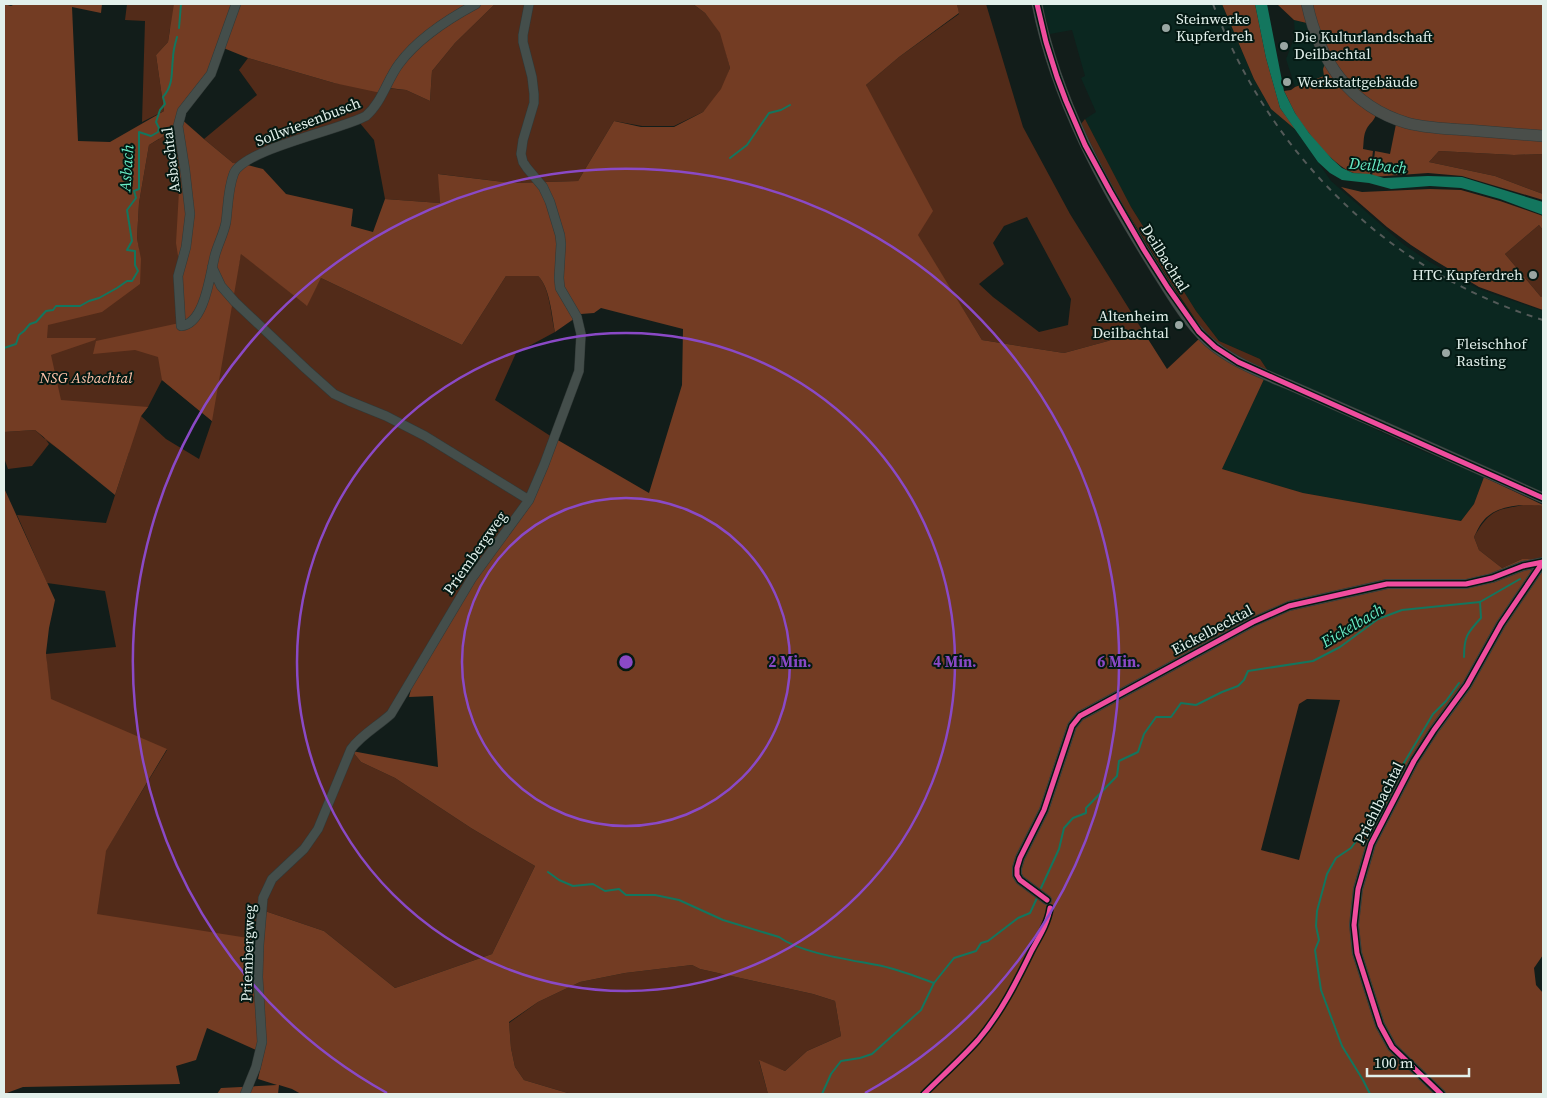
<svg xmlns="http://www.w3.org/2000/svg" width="1547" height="1098" viewBox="0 0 1547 1098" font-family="'Source Serif 4',serif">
<rect width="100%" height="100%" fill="#121d1a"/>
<path fill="#0b2720" d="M1042,4H1222L1254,79L1271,109L1296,130L1331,181L1403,244L1428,261L1479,289L1543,311V495L1268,371L1260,359L1219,341L1196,311L1131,207L1118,184L1085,119L1096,112L1081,78L1085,76L1072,30L1050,34Z
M1294,20L1311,24L1326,61L1324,76L1295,87L1286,59L1295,36Z
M1265,377L1406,444L1484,477L1474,504L1461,521L1303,493L1222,469Z"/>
<path fill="#522b19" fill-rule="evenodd" d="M127,4H235L210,73L180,110L179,117L233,172L225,223L218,241L212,267L213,275L232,298L241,253L306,305L321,278L462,345L506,276H538C550,287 551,317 555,332L516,353L495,400L552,437L535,479L519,513L484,554L444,618L391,713C376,727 356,735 348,754L352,751L361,762L395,778L471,828L535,866L492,954L395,988L324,931L265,911V898L272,884L306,850L321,829L335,796L346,759L318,826L302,848L268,882L261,895L259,921L247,940L95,916L105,852L167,750L50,701L46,654L116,647L105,591L47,583L17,515L106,523L129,452L119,447L105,483L46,440L49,444L32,466L8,469L4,458V432L35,430L45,439L36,423L4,431V349L16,346L28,332L34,328L51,314L56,313L60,306L67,310L75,311L100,301L127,285L136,282L139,250L137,238L139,203L149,145L159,139L162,117L168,104L172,85L177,31L170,29L168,42L156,55L164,111L142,122L145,21L125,20ZM162,380L212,421L199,459L166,439L141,416L148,407Z
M495,4H693L705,13L721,33L730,68L722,90L703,112L674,126H642L614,121L578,181L513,183L439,174L440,203L385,199L374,140L359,122L240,164L233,163L204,139L257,95L239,70L248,58L334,83L406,90L430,101L432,71L455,43Z
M957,4H986L1023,127L1070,214L1141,328L1108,341L1064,353L982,340L917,235L866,85L899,57L959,14ZM1027,217L1071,299L1068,325L1039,332L993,297L979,284L1004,264L993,243L1004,226Z
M1085,119L1131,207L1196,311L1219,341L1260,359L1268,371L1240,358L1217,344L1202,329L1171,283L1113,189L1081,124Z
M1439,151L1514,155L1543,154V194L1495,176L1429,162Z
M1539,225L1543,230V295L1541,297L1505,254Z
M1528,504L1543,506V556L1541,559H1522L1502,568L1479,550L1474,537C1491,508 1497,510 1528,504Z
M692,965L700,969L813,994L835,1001L841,1036L807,1051L785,1071L759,1061L768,1094H571L524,1080L515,1067L511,1048L509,1023L538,1002L580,982L625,973Z"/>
<path fill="#733c23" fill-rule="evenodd" d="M4,4L11,6L15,4H102L101,13L72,7L78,141L110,142L164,111L156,55L168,42L174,4H495L455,43L432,71L430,101L406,90L389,88L381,93L334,83L248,58L221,47L210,73L179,117L204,139L233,163L244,164L263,169L286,194L353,209L351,226L373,232L385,199L440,203L438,174L513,183L578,181L614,121L641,127H674L703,112L721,89L730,68L720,33L705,13L693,4H957L959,13L899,57L866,85L933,211L918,235L982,340L1064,353L1108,341L1141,328L1167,369L1201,337L1265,377L1222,469L1303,493L1461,521L1474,504L1484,477L1543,505V506C1524,504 1498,504 1484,520C1480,524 1477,531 1474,537L1479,550L1502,568L1522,559H1541L1543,562V955L1534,968L1536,985L1543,993V1094H768L759,1060L785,1071L807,1051L841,1036L835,1001L813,994L700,969L692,965L625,973L580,982L538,1002L509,1022L511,1048L515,1067L524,1080L571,1094H301L292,1089L279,1085L278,1094H217L221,1088L277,1085L258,1079L264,1052L258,1051L207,1028L196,1060L176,1066L180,1084L23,1087L4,1094V488L55,600L49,628L46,653L51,699L167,749L106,851L97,914L248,938L265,911L324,931L395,988L492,954L535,866L471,828L395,778L361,762L352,751L438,767L433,696L409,697L414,678L465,593L521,516L556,439L649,493L682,385L683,329L601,308L594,313L581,314L555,332C552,317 550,287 538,276H506L462,345L321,278L307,306L241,254L212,421L162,380L158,357L135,350L93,354L96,341L184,322L181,275L176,243L179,191L170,132L149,145L139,203L137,238L141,259L140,284L102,312L48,325L47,338H96L95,340L51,355L61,400L148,407L141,416L115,495L35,430L4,432ZM1307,699L1340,700L1299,860L1261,850L1299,704Z
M1222,4H1255L1266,58L1277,97L1280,108L1296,130L1271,109L1254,79Z
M1277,4H1543V135L1399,120L1354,92L1311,24L1294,20Z
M1326,61L1376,114C1375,120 1370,123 1367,128C1363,135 1364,142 1363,149L1373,151L1370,174C1364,174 1356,174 1351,172C1333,165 1304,129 1295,113C1291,106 1288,98 1284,91L1291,90L1295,87L1324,76L1323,69Z
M1396,124L1543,140V154L1514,155L1439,151L1429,162L1495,176L1543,194V200L1462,176L1428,173L1372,177L1375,151L1390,154Z
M1341,187L1362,192L1430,189L1461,190L1500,201L1543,216V230L1539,225L1505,254L1541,297L1543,295V310L1479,287L1434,260L1411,245L1387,227Z"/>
<path fill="#13765e" d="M1255,4H1267L1284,91L1295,113L1309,133L1332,159L1342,168L1353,173L1370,174L1384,178L1428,176L1462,177L1543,202V215L1500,199L1461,188L1430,186L1391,189L1369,183L1342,180L1330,173L1318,162L1280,108L1266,58Z"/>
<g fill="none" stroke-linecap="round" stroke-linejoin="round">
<path stroke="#13765e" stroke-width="2" d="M179,28L181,4
M730,158L747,145L769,113L781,110L790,105
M4,348L16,344L19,335L24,331L30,324L36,322L46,311L53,310L56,306H80L89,301L99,298L117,288L127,281H132L138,271L135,265V251L127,250L132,241L127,210L136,198L134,191L139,189V132L151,136L158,132L159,128L156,122L160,110L165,104L163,97C174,84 171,73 173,58C173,51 175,44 177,37
M1464,657C1464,637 1467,633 1481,618L1480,602
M548,872L559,880L573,886L593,884L605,891L619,889L626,895H655L679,900L723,920L779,937C802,954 853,960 882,966C900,970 917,977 934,983
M1041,888L1059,849L1064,828L1073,818L1086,813V808L1117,776L1119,761L1138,752L1144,734L1156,717H1171L1181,703L1196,705L1222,692L1238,686L1244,680L1248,671L1313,661L1340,647L1378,619L1402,610L1480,602L1520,579
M822,1094L831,1074L841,1061L860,1058L872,1054L921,1010L934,983L954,958L976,951L981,943L988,941L1018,918L1030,913L1037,898
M1370,1094L1363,1080L1342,1046L1321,990L1315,950L1319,940L1316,926L1317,911L1327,874L1336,858L1351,848L1363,832L1433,714L1446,701L1459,683"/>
<g stroke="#313937" stroke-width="10">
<path id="minor" d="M236,4L211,74L182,111L178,126L185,170L190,214L186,247L178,276L181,326C205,324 210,274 215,255C218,244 224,233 226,222C228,206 228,188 234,173C245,149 340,130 366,116C382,102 387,80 399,64C418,38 448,19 476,4
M212,267L221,286L235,302L306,369L334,394L349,401L386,416L425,436L529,500
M1047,900L1020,880L1017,875V868L1020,858L1044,810L1072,726L1080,716L1253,622L1289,606L1387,584H1466L1492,578L1523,566L1543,562
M245,1094L256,1067L262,1042L258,977L259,945L263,898L272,879L304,849L318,829L351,749C361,735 378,726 391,714L472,578L529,500L544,465L579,371L581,334L577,317L560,288L559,278L561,244L560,235L550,202L543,187L527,168L523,162L521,154L523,140L534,103V94L532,77L523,42V35L529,4
M1441,1094L1392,1047L1380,1025L1357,953L1354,925L1358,889L1371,844L1414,761L1434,730L1467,685L1501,624L1543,562"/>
</g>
<g stroke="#313937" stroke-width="11">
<path id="tertiary" d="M1037,4C1056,101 1105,189 1157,272C1173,297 1191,329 1215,347C1236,363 1261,373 1285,383C1318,397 1350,412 1383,426
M1385,427L1543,498"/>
</g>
<g stroke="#313937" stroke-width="12">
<path id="secondary" d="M1307,4C1319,59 1349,106 1407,123C1426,128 1447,129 1467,130C1493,132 1518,134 1543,136"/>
</g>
<use href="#minor" stroke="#444e4b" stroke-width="9"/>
<use href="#tertiary" stroke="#444e4b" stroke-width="10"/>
<use href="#secondary" stroke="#4a4e4a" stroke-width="11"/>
<path stroke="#535a58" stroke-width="2" stroke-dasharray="6 6" stroke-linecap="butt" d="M1213,4C1271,156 1387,271 1543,320"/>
<g stroke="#041913" stroke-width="8">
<path id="cycleway" d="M1037,4L1046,42L1057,77L1066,101L1085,145L1110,191L1144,250L1168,288L1199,332L1215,347L1238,362L1543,498
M1047,900L1020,880L1017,875V868L1020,858L1044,810L1072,726L1080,716L1253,622L1289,606L1387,584H1466L1492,578L1523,566L1543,562
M924,1094C942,1076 961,1059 978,1040C1001,1013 1017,981 1032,950C1039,937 1048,923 1050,908
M1441,1094L1392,1047L1380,1025L1357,953L1354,925L1358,889L1371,844L1414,761L1434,730L1467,685L1501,624L1543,562"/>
</g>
<use href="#cycleway" stroke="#ef4d9e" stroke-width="5"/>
</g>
<g fill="none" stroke="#8a49c6" stroke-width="2.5">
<circle cx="626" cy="662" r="164"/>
<circle cx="626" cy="662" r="329"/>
<path d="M387 1093A493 493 0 1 1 865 1093"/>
</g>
<g fill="#99a6a2" stroke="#041913" stroke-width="2">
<circle cx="1166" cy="28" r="5"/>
<circle cx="1284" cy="46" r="5"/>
<circle cx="1287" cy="82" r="5"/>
<circle cx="1533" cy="275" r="5"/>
<circle cx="1179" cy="325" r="5"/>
<circle cx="1446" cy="353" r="5"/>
</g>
<g text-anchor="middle" stroke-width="4" stroke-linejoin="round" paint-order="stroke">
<g font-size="15" fill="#e2f0eb" stroke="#041913" text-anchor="start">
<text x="1176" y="24">Steinwerke<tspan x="1176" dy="17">Kupferdreh</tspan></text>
<text x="1294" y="42">Die Kulturlandschaft<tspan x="1294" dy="17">Deilbachtal</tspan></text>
<text x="1297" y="87">Werkstattgebäude</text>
<text x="1523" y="280" text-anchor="end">HTC Kupferdreh</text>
<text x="1169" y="321" text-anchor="end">Altenheim<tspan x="1169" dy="17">Deilbachtal</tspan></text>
<text x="1456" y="349">Fleischhof<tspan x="1456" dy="17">Rasting</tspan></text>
</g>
<g font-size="15" fill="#e2f0eb" stroke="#041913">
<text transform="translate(308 122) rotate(-21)" y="5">Sollwiesenbusch</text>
<text transform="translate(171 160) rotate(-97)" y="5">Asbachtal</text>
<text transform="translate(1165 258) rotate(58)" y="5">Deilbachtal</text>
<text transform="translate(475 553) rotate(-55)" y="5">Priembergweg</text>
<text transform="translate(1212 630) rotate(-28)" y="5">Eickelbecktal</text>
<text transform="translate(1379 803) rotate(-63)" y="5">Priehlbachtal</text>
<text transform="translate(248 953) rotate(-88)" y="5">Priembergweg</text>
</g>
<g font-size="15" font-style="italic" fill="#ffc2a9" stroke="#041913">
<text x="86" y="383">NSG Asbachtal</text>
</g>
<g font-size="16" font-style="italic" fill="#6aeec7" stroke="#041913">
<text transform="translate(1378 165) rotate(5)" y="6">Deilbach</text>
<text transform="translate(126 168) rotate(-86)" y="6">Asbach</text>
<text transform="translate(1352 625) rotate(-31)" y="6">Eickelbach</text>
</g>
</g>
<circle cx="626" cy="662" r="8" fill="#8a49c6" stroke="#041913" stroke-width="2.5"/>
<g font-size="15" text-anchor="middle" font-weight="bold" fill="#8a49c6" stroke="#041913" stroke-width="4" stroke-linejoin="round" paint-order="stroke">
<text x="790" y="667">2 Min.</text>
<text x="955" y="667">4 Min.</text>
<text x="1119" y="667">6 Min.</text>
</g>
<rect width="1547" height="1098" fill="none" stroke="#e2f0eb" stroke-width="10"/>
<path d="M1367 1068v8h102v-8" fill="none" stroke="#e2f0eb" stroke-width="2.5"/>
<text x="1374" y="1068" font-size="15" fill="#e2f0eb" stroke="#041913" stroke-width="4" paint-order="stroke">100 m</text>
</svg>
